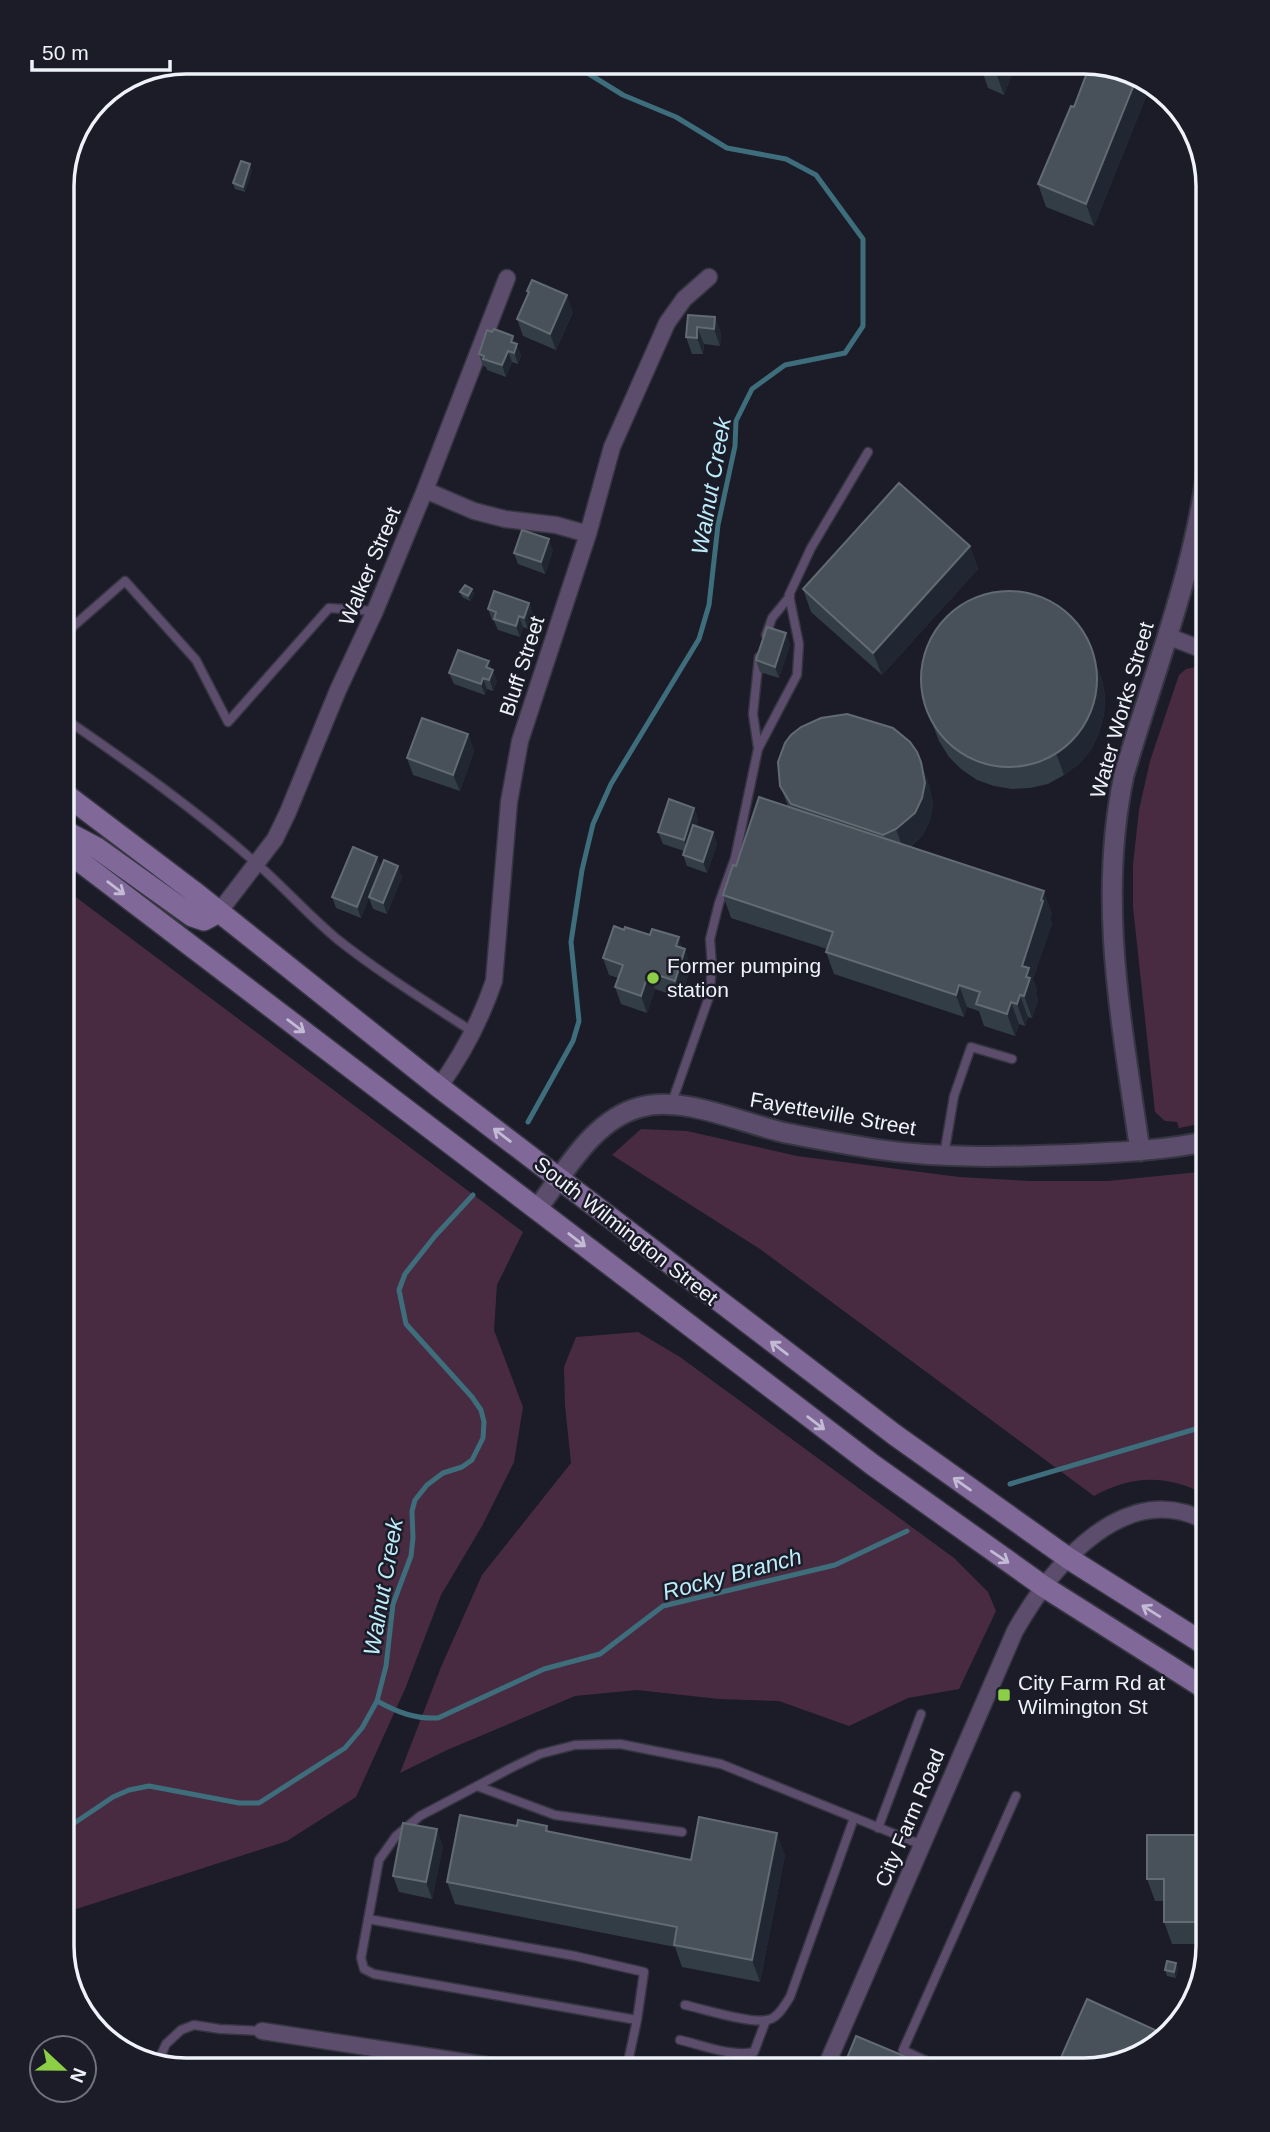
<svg xmlns="http://www.w3.org/2000/svg" width="1270" height="2132" viewBox="0 0 1270 2132" font-family="Helvetica,sans-serif">
<rect width="100%" height="100%" fill="#1b1c28"/>
<path fill="#482b41" d="M1197,662L1209,667V1122L1179,1128L1177,1122L1165,1121L1155,1112L1133,907V865L1139,810L1150,761L1179,675L1186,669L1196,667Z
M61,886L523,1232L497,1285L494,1330L523,1407L514,1462L482,1526L441,1595L405,1689L356,1797L287,1841L61,1914Z
M641,1129L687,1131L797,1156L959,1177L1030,1181H1108L1209,1171V1496C1167,1475 1135,1474 1094,1496L760,1249L612,1155Z
M638,1332L680,1357L954,1558L988,1592L996,1611L959,1689L908,1698L849,1726L779,1701L719,1699L637,1690L575,1696L447,1750L400,1773L441,1667L482,1575L571,1463L565,1405L564,1367L576,1337Z"/>
<g fill="none" stroke-linecap="round" stroke-linejoin="round">
<path stroke="#3e6e7c" stroke-width="5" d="M528,1122L573,1041L579,1021L571,942L582,870L593,824L611,784L699,639L709,605L718,525L735,446L736,421L752,389L785,365L845,353L863,326V239L816,175L786,159L727,148L676,117L623,95L568,61
M1010,1484L1209,1425
M377,1701C397,1712 414,1719 438,1718L544,1669L600,1654L663,1606L835,1565L907,1531
M61,1832L113,1797L129,1790L149,1786L239,1803H259L345,1748L362,1728L377,1701L386,1666L393,1604L411,1556L413,1538L412,1511L415,1500L427,1485L443,1473L462,1467L472,1460L483,1438L484,1422L481,1410L472,1397L406,1324L399,1290L405,1274L435,1236L473,1195"/>
<g stroke="#353641" stroke-width="11">
<path id="service" d="M766,635L772,618L790,596
M61,637L125,581L196,660L228,722L329,608L375,611
M61,716C128,762 195,809 256,863C284,887 308,915 337,939C380,973 427,1002 473,1032
M758,748L753,714L759,657
M671,1105L709,997L712,967L710,939L719,903L735,858L758,749L797,675L799,644L789,595L811,548L868,452
M944,1155L954,1096L971,1047L1012,1059
M477,1786L555,1815L682,1832
M878,1828L921,1714
M368,1919L575,1956L644,1972L637,2020
M685,2005C703,2009 751,2024 767,2020C778,2018 784,2006 790,1997L854,1818
M680,2040C702,2045 731,2057 754,2052L766,2020
M157,2064L166,2044L181,2030L194,2025L220,2029L262,2031
M626,2071L637,2020L374,1974L364,1969L361,1958L379,1860L396,1836L420,1816L513,1767L540,1754L575,1745L620,1744L721,1764L922,1845
M948,2071L903,2050L1016,1796"/>
</g>
<g stroke="#353641" stroke-width="19">
<path id="minor" d="M425,490L474,511L505,519L556,525L588,534
M1167,636L1209,652
M219,912L275,839L288,812L338,690L375,611L425,490L507,278
M439,1087C463,1054 481,1019 494,981L509,802L520,741L588,534L612,447L667,323L684,299L709,277
M262,2031L525,2071
M824,2071L1015,1631C1052,1566 1126,1475 1209,1523"/>
</g>
<g stroke="#353641" stroke-width="23">
<path id="tertiary" d="M1140,1151C1122,1025 1097,901 1124,775C1155,668 1198,563 1209,452
M537,1209C565,1172 593,1119 641,1107C683,1095 744,1124 786,1133C815,1139 845,1144 875,1149C943,1159 1013,1157 1082,1154C1124,1152 1167,1150 1209,1141"/>
</g>
<g stroke="#353641" stroke-width="24">
<path id="secondary" d="M61,791L193,891L439,1087L895,1435L1068,1558L1209,1647
M61,829L97,848L192,916L204,920L219,912
M61,847L873,1465L1043,1586L1209,1691"/>
</g>
<use href="#service" stroke="#5c4d6c" stroke-width="8"/>
<use href="#minor" stroke="#5c4d6c" stroke-width="16"/>
<use href="#tertiary" stroke="#5c4d6c" stroke-width="19"/>
<use href="#secondary" stroke="#806899" stroke-width="21"/>
</g>
<path fill="#333d46" d="M979,62H1017L1004,95L988,88Z
M1093,62L1152,82L1094,226L1046,207L1038,184L1074,107Z
M252,170L245,192L235,189L233,183Z
M527,291L573,312L556,350L523,336L517,319L528,295Z
M688,315L715,317L721,334L720,346L704,344L703,354H692L686,337Z
M516,344L521,355L518,364L512,362L506,377L487,370L486,367L483,366L479,354Z
M970,546L978,569L882,675L811,612L803,589Z
M553,550L545,574L518,564L514,553Z
M472,589L474,594L470,601L462,597L460,592Z
M529,603L533,614L528,629L523,627L520,637L498,630L494,621L492,620L488,609Z
M790,644L779,678L760,672L756,660Z
M492,669L497,681L493,691L487,689L485,695L454,684L449,673Z
M1102,679L1105,697L1104,715L1099,733L1091,750L1079,764L1064,775L1048,784L1030,788L1012,789L994,786L977,780L961,769L949,757L939,741L924,702Z
M468,734L474,751L460,791L413,775L407,758Z
M929,784L933,805L930,820L923,835L910,847L1052,913L1050,919L1052,923L1033,979L1037,990L1036,994L1038,1000L1032,1018L1028,1017L1025,1026L1019,1024L1015,1036L984,1026L979,1011L967,1007L964,1017L834,974L826,952L827,949L731,918L723,895L736,866L788,806L780,786Z
M694,808L698,819L696,826L713,832L717,844L707,873L687,866L683,855L684,851L663,844L658,832Z
M381,867L402,877L387,914L373,909L369,898L361,918L336,908L332,897Z
M683,948L691,966L681,998L655,989L647,1013L621,1004L615,987L618,978L609,975L603,958Z
M517,1826H547L549,1832L691,1860L785,1855L760,1982L682,1967L675,1947L455,1904L447,1882Z
M1209,1835V1944H1172L1164,1922V1901H1155L1147,1879Z
M443,1846L432,1899L399,1892L393,1876Z
M1178,1968L1176,1978L1167,1976L1165,1970Z"/>
<path fill="#212732" d="M1001,62H1017L1004,95L996,73Z
M1137,77L1152,82L1094,226L1086,204Z
M250,164L252,170L245,192L243,187Z
M567,295L573,312L556,350L550,334Z
M715,317L721,334L720,346L714,329Z
M697,327L704,344L703,354L697,338Z
M513,336L521,355L518,364L511,342Z
M508,351L512,362L506,377L502,365Z
M549,539L553,550L545,574L541,562Z
M970,546L978,569L882,675L873,653Z
M472,589L474,594L470,601L468,596Z
M529,603L533,614L528,629L524,618Z
M519,616L523,627L520,637L516,626Z
M786,633L790,644L779,678L775,667Z
M1094,657L1102,679L1105,697L1104,715L1099,733L1091,750L1079,764L1064,775L1056,753Z
M489,661L497,681L493,691L486,667Z
M483,678L487,689L485,695L481,684Z
M468,734L474,751L460,791L453,775Z
M921,762L929,784L933,805L930,820L923,835L904,851L896,829Z
M694,808L698,819L688,852L684,840Z
M713,832L717,844L707,873L703,862Z
M377,857L381,868L361,918L357,907Z
M398,866L402,877L387,914L383,903Z
M1044,891L1052,913L1050,919L1052,923L1033,979L1037,990L1036,994L1038,1000L1032,1018L1024,996L1022,966Z
M679,937L684,952L685,949L691,966L681,998L675,981L676,946Z
M649,972L655,989L647,1013L641,996Z
M959,985L967,1007L964,1017L956,995Z
M1020,995L1028,1017L1025,1026L1017,1004Z
M1011,1002L1019,1024L1015,1036L1007,1014Z
M437,1829L443,1846L432,1899L426,1882Z
M777,1833L785,1855L760,1982L752,1960Z
M1176,1963L1178,1968L1176,1978L1174,1972Z
M909,2058L913,2071H904Z"/>
<path fill="#485059" stroke="#626a72" stroke-width="2" d="M979,62H1001L996,73L980,66Z
M1091,62L1137,77L1086,204L1038,184L1071,106L1074,107Z
M241,161L250,164L243,187L233,183Z
M532,280L567,295L550,334L517,319L529,292L527,291Z
M688,315L715,317L714,329L697,327V338L686,337Z
M494,329L513,336L511,342L517,344L514,353L508,351L502,365L483,359L484,356L479,354L487,330L492,332Z
M899,483L970,546L873,653L803,589Z
M522,530L549,539L541,562L514,553Z
M465,585L472,589L468,596L460,592Z
M494,591L529,603L524,618L519,616L516,626L494,619L496,612L488,609Z
M921 679a88 88 0 1 1 176 0a88 88 0 1 1-176 0Z
M767,627L786,633L775,667L756,660Z
M458,650L489,661L486,667L493,670L489,680L483,678L481,684L449,673Z
M847,714L893,728L910,742L917,752L921,762L925,783L922,798L915,813L896,829L883,835L791,804L780,786L778,762L785,743L791,735L801,727L821,718Z
M422,718L468,734L453,775L407,758Z
M759,797L1044,891L1041,900L1043,901L1022,966L1029,968L1026,977L1030,978L1024,996L1020,995L1017,1004L1011,1002L1007,1014L976,1004L980,992L959,985L956,995L826,952L833,932L723,895L733,865L736,866Z
M669,799L694,808L684,840L658,832Z
M693,825L713,832L703,862L683,855Z
M353,847L377,857L357,907L332,897Z
M384,860L398,866L383,903L369,897Z
M614,926L624,930L625,927L650,935L652,929L679,937L676,946L685,949L675,981L649,972L641,996L615,987L623,965L603,958Z
M460,1815L517,1826L518,1820L547,1826L546,1831L691,1860L699,1817L777,1833L752,1960L674,1945L677,1927L447,1882Z
M403,1823L437,1829L426,1882L393,1876Z
M1147,1835H1209V1922H1164V1879H1147Z
M1167,1961L1176,1963L1174,1972L1165,1970Z
M1087,1999L1166,2035L1139,2058L1084,2071H1055Z
M856,2036L909,2058L904,2071H850L843,2068Z
M266,2066L275,2070V2071H263Z"/>
<defs><path id="oneway-shaft" d="M-6 0H5M1.5-3L5.5 0L1.5 3" fill="none" stroke-width="1.6" stroke-linecap="round" stroke-linejoin="round" transform="scale(1.75)"/></defs>
<g stroke="#c3bbd3">
<use href="#oneway-shaft" transform="translate(116 888) rotate(37)"/>
<use href="#oneway-shaft" transform="translate(296 1026) rotate(37)"/>
<use href="#oneway-shaft" transform="translate(502 1135) rotate(-142)"/>
<use href="#oneway-shaft" transform="translate(577 1240) rotate(38)"/>
<use href="#oneway-shaft" transform="translate(779 1348) rotate(-143)"/>
<use href="#oneway-shaft" transform="translate(816 1423) rotate(37)"/>
<use href="#oneway-shaft" transform="translate(962 1484) rotate(-145)"/>
<use href="#oneway-shaft" transform="translate(1000 1557) rotate(34)"/>
<use href="#oneway-shaft" transform="translate(1151 1611) rotate(-148)"/>
</g>
<g fill="#8cce45" stroke="#1b1c28" stroke-width="2.5">
<circle cx="653" cy="978" r="7"/>
<rect x="997" y="1688" width="14" height="14" rx="3.5"/>
</g>
<g text-anchor="middle" stroke-width="5" stroke-linejoin="round" paint-order="stroke">
<g font-size="21" fill="#f0f2fa" stroke="#1b1c28">
<text transform="translate(370 566) rotate(-67)" y="7">Walker Street</text>
<text transform="translate(522 666) rotate(-72)" y="7">Bluff Street</text>
<text transform="translate(1122 710) rotate(-74)" y="7">Water Works Street</text>
<text transform="translate(833 1114) rotate(10)" y="7">Fayetteville Street</text>
<text transform="translate(626 1231) rotate(38)" y="7">South Wilmington Street</text>
<text transform="translate(910 1818) rotate(-67)" y="7">City Farm Road</text>
</g>
<g font-size="21" fill="#f0f2fa" stroke="#1b1c28" text-anchor="start">
<text x="667" y="973">Former pumping<tspan x="667" dy="24">station</tspan></text>
<text x="1018" y="1690">City Farm Rd at<tspan x="1018" dy="24">Wilmington St</tspan></text>
</g>
<g font-size="23" font-style="italic" fill="#bcebfa" stroke="#1b1c28">
<text transform="translate(711 486) rotate(-80)" y="8">Walnut Creek</text>
<text transform="translate(732 1574) rotate(-15)" y="8">Rocky Branch</text>
<text transform="translate(383 1587) rotate(-80)" y="8">Walnut Creek</text>
</g>
</g>
<path d="M0 0H1270V2132H0ZM186 74H1084A112 112 0 0 1 1196 186V1946A112 112 0 0 1 1084 2058H186A112 112 0 0 1 74 1946V186A112 112 0 0 1 186 74Z" fill="#1b1c28" fill-rule="evenodd"/>
<path fill="none" stroke="#f0f2fa" stroke-width="3.5" d="M186 74H1084A112 112 0 0 1 1196 186V1946A112 112 0 0 1 1084 2058H186A112 112 0 0 1 74 1946V186A112 112 0 0 1 186 74Z"/>
<g transform="translate(63 2069) rotate(112)"><circle r="33" fill="#1b1c28" stroke="#70727c" stroke-width="2"/>
<path d="M0-5L12 26L0 18L-12 26Z" fill="#8cce45"/>
<text y="-10" font-size="19" font-weight="bold" text-anchor="middle" fill="#f0f2fa">N</text>
</g>
<path d="M32 60v10h138v-10" fill="none" stroke="#f0f2fa" stroke-width="3.5"/>
<text x="42" y="60" font-size="21" fill="#f0f2fa" stroke="#1b1c28" stroke-width="5" paint-order="stroke">50 m</text>
</svg>
